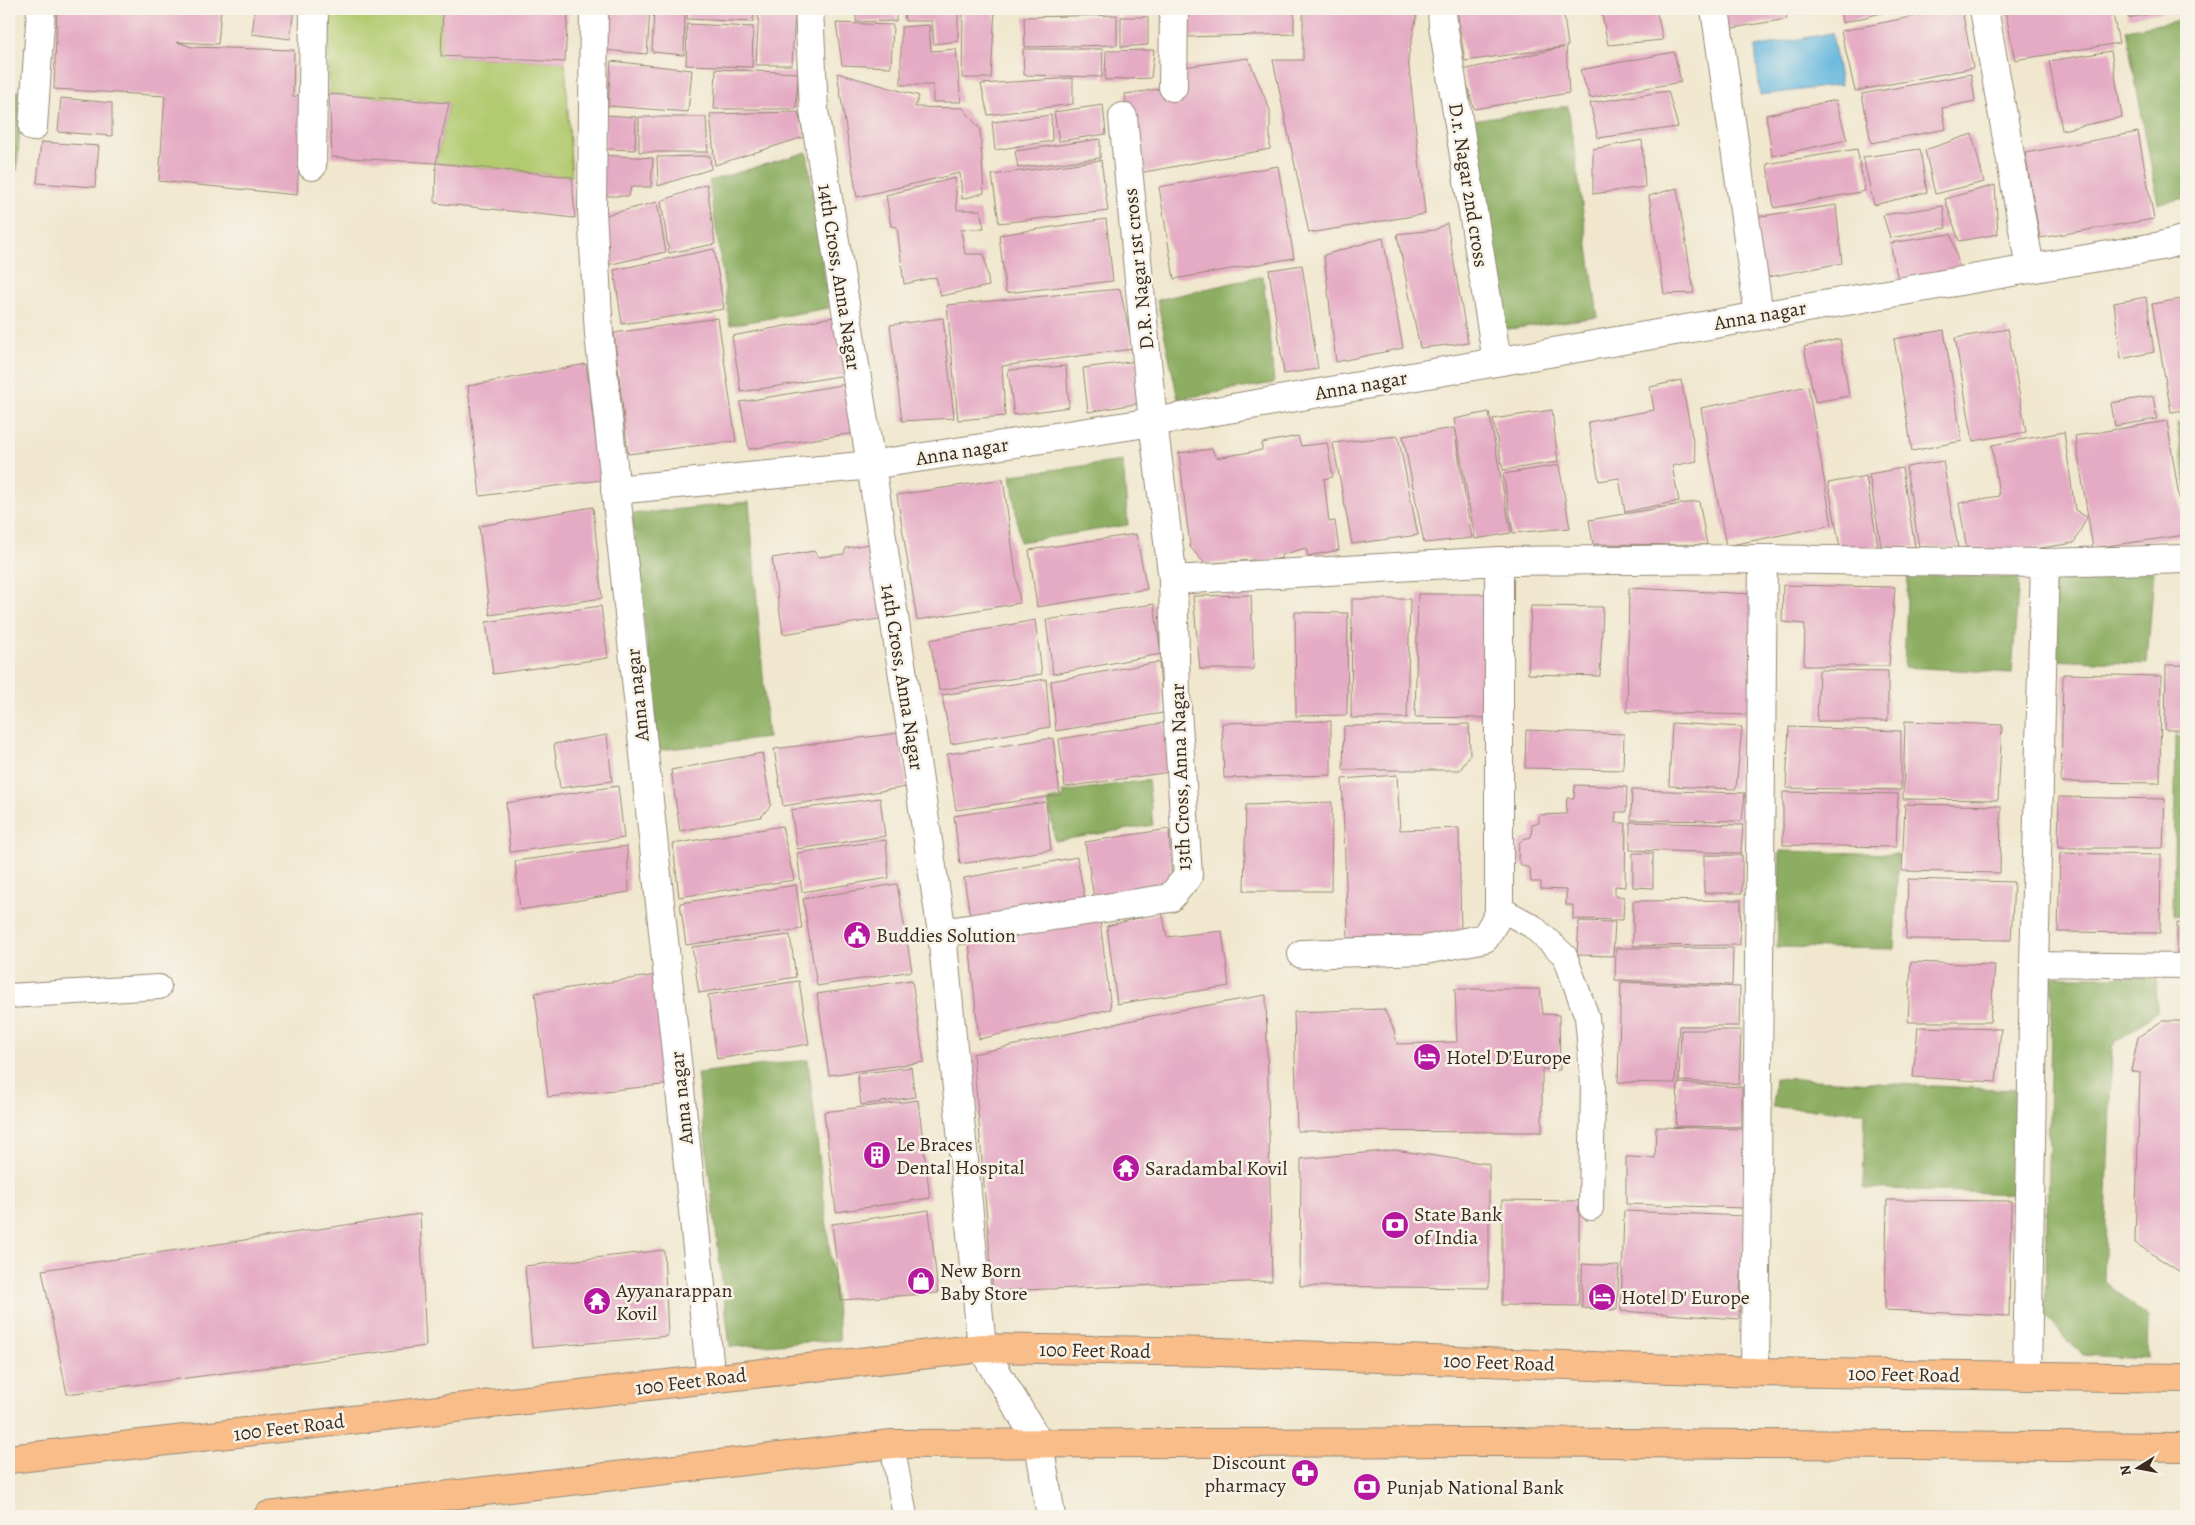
<svg xmlns="http://www.w3.org/2000/svg" width="2195" height="1525" viewBox="0 0 2195 1525" font-family="Alegreya,serif">
<rect width="100%" height="100%" fill="#f7f3e8"/>
<filter id="ink" filterUnits="userSpaceOnUse"><feTurbulence type="fractalNoise" baseFrequency=".02" numOctaves="2"/><feDisplacementMap in="SourceGraphic" scale="10" xChannelSelector="R" yChannelSelector="G"/><feConvolveMatrix kernelMatrix="1 2 1 2 8 2 1 2 1" color-interpolation-filters="sRGB"/></filter>
<filter id="wash" filterUnits="userSpaceOnUse"><feTurbulence type="fractalNoise" baseFrequency=".0096" numOctaves="4" result="noise"/><feDisplacementMap in="SourceGraphic" scale="20" xChannelSelector="R" yChannelSelector="G"/><feGaussianBlur stdDeviation="1.12" result="paint"/><feColorMatrix in="noise" values="0 0 0 0 0 0 0 0 0 0 0 0 0 0 0 0 0 1.4 0 .05"/><feComposite in="paint" operator="in"/></filter>
<g filter="url(#wash)">
<rect width="100%" height="100%" fill="#f0e7ce"/>
<path fill="#b2ca6f" stroke="#767a46" d="M328,9H443L442,56L565,62L572,177L436,163L449,103L329,94Z"/>
<path fill="#8dae62" stroke="#646c40" d="M2186,19V198L2158,203L2126,30Z
M9,91H22L17,170L9,169Z
M1568,106L1598,317L1502,330L1472,120Z
M807,152L829,308L730,325L709,181Z
M1263,276L1274,383L1178,399L1157,300Z
M2186,422V488L2177,424Z
M1123,461L1128,525L1020,542L1011,475Z
M749,502L768,738L659,750L632,514Z
M2154,572L2147,664L2050,660L2053,573Z
M1908,574L2019,578L2012,673L1904,667Z
M2176,736L2186,737V916L2173,915Z
M1148,780L1153,825L1055,841L1048,800L1064,797L1062,792Z
M1780,851L1898,854L1894,949L1777,947Z
M2052,977H2156L2157,1012L2112,1046L2104,1281L2148,1318L2147,1359L2083,1355L2045,1316Z
M808,1060L840,1340L730,1347L697,1073Z
M1775,1078L2015,1090L2014,1194L1863,1188L1865,1112L1773,1107Z"/>
<path fill="#62b6de" stroke="#4e707e" d="M1832,33L1841,85L1760,95L1755,47Z"/>
<g id="blocks">
<path fill="#e5abc4" d="M57,9H221L218,44L177,42L192,47L294,50L293,97L303,94L297,195L159,181L165,96L54,89Z
M255,9H294L290,39L252,34Z
M443,9H568L565,62L441,56Z
M605,9H650L647,54L603,50Z
M654,9H685L684,55L652,52Z
M687,9H754L753,22L687,19Z
M759,9H795L792,65H756Z
M856,9H896V21L856,22Z
M904,9H958V41L934,44L932,21H905Z
M963,9H995L991,78H962Z
M1187,9H1294V34L1186,37Z
M1303,9H1418L1408,58L1425,214L1309,233L1273,60H1303Z
M1469,9H1563L1568,46H1566L1569,93L1474,109L1463,70L1564,47L1465,61L1457,10Z
M1601,9H1656L1663,40L1608,45Z
M1721,9H1786L1787,19L1726,29Z
M1792,9H1812L1813,10L1794,13Z
M1840,9H1897L1842,23Z
M1950,9H1962L1973,68L1855,91L1841,31Z
M2005,9H2112L2119,43L2015,60Z
M2127,9H2171V10L2128,18Z
M1117,15V45L1025,47L1024,17Z
M1121,17H1148V45L1121,47Z
M836,23L893,25L891,67L842,65Z
M687,24L753,27L752,67L686,65Z
M929,25L931,51L956,49L961,102H933V85H901V27Z
M1023,49H1103L1102,77L1024,75Z
M1154,50L1151,78L1105,80L1106,51Z
M2111,51L2122,117L2062,130L2049,61Z
M1674,52L1681,82L1590,98L1580,70Z
M1248,58L1270,110V149L1139,173L1130,137L1125,94L1173,87L1184,67Z
M611,61L692,70L688,112L608,106Z
M716,69L798,73L796,109H714Z
M837,73L919,96L915,107L963,108L980,129L984,193L962,199L960,173L857,197Z
M1971,74L1975,101L1942,108L1946,129L1871,143L1862,94Z
M1073,78V104L988,115L981,84Z
M1668,91L1678,127L1598,138L1590,103Z
M329,94L449,103L436,163L332,157Z
M61,98L112,103V136L58,132Z
M1836,100L1847,140L1772,156L1766,115Z
M1103,105L1106,134L1059,141L1054,112Z
M798,112L804,137L715,165L710,114Z
M606,115L636,117L635,150L605,149Z
M1051,115L1052,141L995,150L992,122Z
M639,117H706L708,152H639Z
M2138,132L2154,219L2040,238L2025,153Z
M1972,134L1984,182L1935,194L1925,150Z
M1100,139V158L1018,168L1015,151Z
M1642,140L1645,187L1593,194V149Z
M41,142L99,146L95,187L37,183Z
M1857,149L1865,191L1774,208L1767,164Z
M1920,149L1927,192L1874,205L1863,157Z
M601,155L653,158L651,187H631L629,196H600Z
M710,156L711,169L658,186L657,157Z
M1101,160L1108,211L999,223L992,175Z
M436,163L572,177L575,218L435,203Z
M1278,166L1294,258L1174,279L1159,187Z
M955,178L957,210H980L984,228L961,230L965,254H984L989,286L941,296L936,277L904,284L897,227L891,226L886,195Z
M707,184L715,244L669,253L661,201Z
M1995,185L1998,234L1959,241L1945,199Z
M1677,188L1694,293L1664,294L1649,196Z
M657,202L666,252L607,265L602,216Z
M1836,205L1842,263L1763,278L1748,218Z
M1943,206L1946,228L1890,238L1883,215Z
M1106,219L1113,281L1006,293L999,235Z
M1447,223L1468,343L1420,348L1397,234L1435,230Z
M1951,234L1960,269L1898,280L1890,243Z
M1383,238L1403,348L1336,362L1324,255Z
M714,249L724,309L622,324L614,270Z
M1302,265L1318,369L1284,374L1269,270Z
M1120,289L1133,349L1002,366L1005,416L958,420L947,305Z
M2146,297L2154,352L2121,359L2114,303Z
M2186,298V410L2171,412L2152,304Z
M833,317L846,375L741,392L732,336Z
M718,318L736,441L628,454L614,333Z
M943,318L954,418L902,421L890,325Z
M2008,329L2026,432L1973,441L1955,338Z
M1944,330L1962,441L1912,451L1894,339Z
M1840,339L1849,396L1815,402L1804,347Z
M1137,361L1141,403L1088,412L1083,368Z
M586,364L601,480L480,496L468,386Z
M1066,366L1069,407L1014,415L1008,370Z
M1681,380L1697,461L1672,466L1679,501L1625,512L1619,478L1599,481L1588,422L1654,410L1650,387Z
M847,384L855,433L749,449L740,402Z
M1808,386L1832,525L1726,546L1701,408Z
M2153,396L2157,419L2115,426L2111,403Z
M1552,410L1558,462L1503,470L1493,419Z
M1489,412L1511,533L1475,539L1454,419Z
M2167,421L2185,535L2093,548L2075,436Z
M1454,428L1472,538L1424,543L1403,436Z
M2064,432L2075,510L2087,517L2074,543L2013,552L1967,550L1959,503L1999,496L1992,445Z
M1298,436L1301,446L1327,443L1333,477L1324,479L1329,522L1335,521L1339,550L1308,556L1306,548L1281,555L1282,558L1255,563L1254,560L1205,564L1190,547L1179,453L1212,449L1216,458L1262,450V443Z
M1398,436L1418,535L1352,544L1333,443Z
M1943,461L1958,548L1919,547L1906,467Z
M1559,465L1570,528L1513,533L1503,474Z
M1902,468L1915,547L1881,546L1869,474Z
M1866,476L1878,546L1841,553L1828,483Z
M1003,479L1020,603L917,620L897,495Z
M1699,501L1707,545L1593,544L1589,520Z
M593,507L602,598L490,615L479,526Z
M1136,534L1147,589L1037,607L1029,550Z
M875,543L885,618L783,634L772,558L814,551L818,557L844,554L846,548Z
M1783,585L1895,587L1889,666H1804L1805,624L1782,622Z
M1629,588L1753,594L1750,715L1627,712Z
M1418,594H1487L1486,718L1415,717Z
M1251,595L1254,669H1200L1193,596Z
M1352,599H1410L1407,718H1351Z
M1154,604L1161,654L1053,674L1046,620Z
M601,606L608,658L493,674L486,622Z
M1531,606L1603,607L1600,676L1528,674Z
M1295,612L1348,613L1347,715L1296,716Z
M1035,620L1042,674L939,690L930,640Z
M1159,662L1163,713L1056,731L1051,681Z
M2166,665H2186V730H2165Z
M1819,670L1888,671V721H1817Z
M2063,674L2161,676L2160,783L2061,782Z
M1046,679L1050,727L951,744L942,695Z
M1331,721V775L1224,778L1222,723Z
M1905,721L2002,725L1998,800L1903,799Z
M1164,723L1170,772L1065,787L1059,739Z
M1672,723L1742,727L1736,789L1669,786Z
M1469,724L1470,755L1460,770H1343L1344,726Z
M1789,727L1901,731V790L1786,788Z
M1526,730L1624,734L1623,770L1525,768Z
M899,733L907,787L783,806L774,749Z
M607,735L612,781L560,788L554,744Z
M1053,738L1060,795L956,810L947,754Z
M762,753L771,805L761,817L680,831L671,770Z
M1397,775L1400,830L1459,828L1461,934L1348,938L1342,779Z
M1575,785L1627,787L1626,812H1616L1615,823H1626L1625,887L1615,886V896L1624,897L1623,920L1573,919V905H1566V890L1541,889V882H1531L1530,868L1522,866L1518,859L1519,843L1523,839L1531,837L1532,824L1539,823V815L1566,814L1567,798H1574Z
M618,786L624,838L510,852L506,803Z
M1632,790L1745,793L1742,821L1631,820Z
M1783,792L1898,794L1896,847L1783,845Z
M2059,797L2165,799L2163,848H2058Z
M880,798L885,836L797,849L791,810Z
M1046,802L1051,850L960,864L954,816Z
M1332,802L1331,891H1244L1246,805Z
M1905,804L2001,806L2000,873L1902,871Z
M1630,822L1743,825L1741,853L1630,850Z
M782,826L794,880L679,897L673,844Z
M1169,829L1172,884L1094,898L1085,842Z
M886,840L889,878L802,892L797,853Z
M627,846L629,892L520,910L515,861Z
M1633,853H1653V888L1633,887Z
M2060,853L2161,855L2160,933L2058,932Z
M1704,855H1742V893H1704Z
M1077,857L1086,904L971,921L964,878Z
M1908,879L2014,882L2011,940L1906,939Z
M897,884L912,971L817,986L803,899Z
M796,885L802,929L686,945L680,903Z
M1741,900L1740,945L1633,946V901Z
M1162,912L1167,937L1222,931L1229,986L1117,1004L1107,926Z
M1100,921L1111,1009L979,1039L969,942Z
M1579,921L1615,922L1613,956L1577,955Z
M2177,923L2186,924V959H2177Z
M790,935L796,977L699,993L692,947Z
M1616,948H1733L1732,985L1615,980Z
M1911,962L1995,965L1990,1022H1908Z
M657,975L671,1084L548,1097L535,993Z
M912,980L924,1062L829,1075L817,994Z
M799,981L809,1044L717,1059L708,995Z
M1621,982L1740,987L1739,1026H1679L1675,1083L1618,1082Z
M1455,989H1540L1543,1014L1559,1015L1560,1070L1542,1069V1132L1297,1131L1294,1012L1384,1009L1394,1030L1397,1044L1457,1042Z
M1266,995L1272,1281L993,1291L973,1054L1175,1011Z
M2162,1021H2186V1273H2182L2135,1243L2140,1073L2131,1071L2138,1037Z
M1918,1027L2001,1029L1996,1082L1913,1077Z
M1681,1030H1741L1739,1084L1679,1081Z
M911,1067L915,1097L861,1105L857,1074Z
M1678,1083L1742,1087V1127L1676,1126Z
M918,1100L930,1198L836,1212L824,1112Z
M1656,1127L1746,1129L1743,1208L1626,1204V1157L1655,1158Z
M1395,1150L1489,1164V1288L1300,1286L1301,1159Z
M1502,1200L1579,1201V1306L1502,1305Z
M1887,1200L2011,1201L2009,1316L1885,1310Z
M929,1210L938,1293L841,1300L832,1224Z
M1624,1211L1744,1216L1739,1319L1621,1311Z
M420,1214L426,1346L67,1394L42,1270Z
M664,1250L668,1336L532,1348L525,1266Z
M1582,1264L1619,1266L1617,1310L1582,1308Z"/>
</g>
</g>
<g filter="url(#ink)">
<use href="#blocks" fill-opacity="0" stroke="#968876" stroke-width="1"/>
<g fill="none" stroke-linecap="round" stroke-linejoin="round">
<g stroke="#968876" stroke-width="26">
<path id="service" d="M1499,908L1532,926L1565,956L1587,1017L1593,1084L1591,1208
M2034,964L2186,966
M9,996L159,987
M892,1444L905,1516"/>
</g>
<g stroke="#968876" stroke-width="30">
<path id="minor" d="M594,9L592,211L599,334L711,1379
M809,9L814,111L871,465L942,933L982,1348L1039,1443L1051,1516
M1442,9L1443,25L1497,361
M1715,9L1759,315
M1984,9L2030,268
M1173,87L1174,9
M33,127L41,9
M312,166L314,9
M615,490L871,465L1153,422L2161,246L2186,239
M1173,580L1499,561L1763,559L2045,563L2186,559
M942,933L1170,898L1188,876L1176,694L1173,580L1153,422L1123,117
M1302,954L1425,950L1485,938L1499,914V561
M1755,1372L1763,559
M2027,1376L2034,964L2045,563"/>
</g>
<g stroke="#968876" stroke-width="30">
<path id="trunk" d="M9,1459L982,1348L1220,1352L1755,1372L2186,1378
M268,1516L892,1444L1489,1442L2186,1447"/>
</g>
<use href="#service" stroke="#fff" stroke-width="24"/>
<use href="#minor" stroke="#fff" stroke-width="28"/>
<use href="#trunk" stroke="#f8bd89" stroke-width="28"/>
</g>
</g>
<defs>
<g id="civic-disc" transform="scale(1.4375)"><circle r="9.5" fill="#b5179e" stroke="#f7f3e8"/><path d="M-.6-6.5H3V-4.5H.6V-3L4-1V1h2V6H-6V1h2V-1L-.6-3ZM-1.2 2.5V6h2.4V2.5Z" fill="#fff"/></g>
<g id="hotel-disc" transform="scale(1.4375)"><circle r="9.5" fill="#b5179e" stroke="#f7f3e8"/><path d="M-6-4.5h1.5V1H6V5H4.5V3h-9V5H-6ZM-4 0a1.8 1.8 0 1 1 3.6 0ZM.5 0V-2.5h3Q6-2.5 6 0Z" fill="#fff"/></g>
<g id="building-disc" transform="scale(1.4375)"><circle r="9.5" fill="#b5179e" stroke="#f7f3e8"/><path d="M-4-6H4V6H1V3H-1V6H-4ZM-2.5-4.3h1.7v1.8h-1.7ZM.8-4.3h1.7v1.8H.8ZM-2.5-1h1.7V.8h-1.7ZM.8-1h1.7V.8H.8Z" fill="#fff"/></g>
<g id="temple-disc" transform="scale(1.4375)"><circle r="9.5" fill="#b5179e" stroke="#f7f3e8"/><path d="M0-6L5-2H3V0L6.5 2.5H4V6H1.5V3h-3V6H-4V2.5H-6.5L-3 0V-2H-5Z" fill="#fff"/></g>
<g id="bank-disc" transform="scale(1.4375)"><circle r="9.5" fill="#b5179e" stroke="#f7f3e8"/><path d="M-6-4H6V4H-6ZM0-2.3a2.3 2.3 0 1 0 0 4.6a2.3 2.3 0 1 0 0-4.6Z" fill="#fff"/></g>
<g id="shop-disc" transform="scale(1.4375)"><circle r="9.5" fill="#b5179e" stroke="#f7f3e8"/><path d="M-5-2.5h2.3a2.7 3.5 0 0 1 5.4 0H5L5.5 6h-11ZM-1.5-2.5h3a1.5 2.3 0 0 0-3 0Z" fill="#fff"/></g>
<g id="pharmacy-disc" transform="scale(1.4375)"><circle r="9.5" fill="#b5179e" stroke="#f7f3e8"/><path d="M-2-6h4v4h4v4h-4v4h-4v-4h-4v-4h4Z" fill="#fff"/></g>
</defs>
<g fill-rule="evenodd">
<use href="#civic-disc" x="857" y="935"/>
<use href="#hotel-disc" x="1427" y="1057"/>
<use href="#building-disc" x="877" y="1155"/>
<use href="#temple-disc" x="1126" y="1168"/>
<use href="#bank-disc" x="1395" y="1225"/>
<use href="#shop-disc" x="921" y="1281"/>
<use href="#hotel-disc" x="1602" y="1297"/>
<use href="#temple-disc" x="597" y="1301"/>
<use href="#pharmacy-disc" x="1305" y="1473"/>
<use href="#bank-disc" x="1367" y="1487"/>
</g>
<g text-anchor="middle" stroke-width="5" stroke-linejoin="round" paint-order="stroke">
<g font-size="20" fill="#3b2a1e" stroke="#f7f3e8">
<text transform="translate(1469 185) rotate(81)" y="7">D.r. Nagar 2nd cross</text>
<text transform="translate(1138 269) rotate(-96)" y="7">D.R. Nagar 1st cross</text>
<text transform="translate(840 277) rotate(81)" y="7">14th Cross, Anna Nagar</text>
<text transform="translate(1760 315) rotate(-10)" y="7">Anna nagar</text>
<text transform="translate(1361 385) rotate(-10)" y="7">Anna nagar</text>
<text transform="translate(962 451) rotate(-9)" y="7">Anna nagar</text>
<text transform="translate(903 677) rotate(81)" y="7">14th Cross, Anna Nagar</text>
<text transform="translate(637 695) rotate(-96)" y="7">Anna nagar</text>
<text transform="translate(1180 777) rotate(-92)" y="7">13th Cross, Anna Nagar</text>
<text transform="translate(681 1098) rotate(-96)" y="7">Anna nagar</text>
<text transform="translate(1095 1350) rotate(1)" y="7">100 Feet Road</text>
<text transform="translate(1499 1362) rotate(2)" y="7">100 Feet Road</text>
<text transform="translate(1904 1374) rotate(1)" y="7">100 Feet Road</text>
<text transform="translate(691 1381) rotate(-7)" y="7">100 Feet Road</text>
<text transform="translate(289 1427) rotate(-7)" y="7">100 Feet Road</text>
</g>
<g font-size="20" fill="#3b2a1e" stroke="#f7f3e8" text-anchor="start">
<text x="876" y="942">Buddies Solution</text>
<text x="1446" y="1064">Hotel D'Europe</text>
<text x="896" y="1151">Le Braces<tspan x="896" dy="23">Dental Hospital</tspan></text>
<text x="1145" y="1175">Saradambal Kovil</text>
<text x="1414" y="1221">State Bank<tspan x="1414" dy="23">of India</tspan></text>
<text x="940" y="1277">New Born<tspan x="940" dy="23">Baby Store</tspan></text>
<text x="616" y="1297">Ayyanarappan<tspan x="616" dy="23">Kovil</tspan></text>
<text x="1621" y="1304">Hotel D' Europe</text>
<text x="1286" y="1469" text-anchor="end">Discount<tspan x="1286" dy="23">pharmacy</tspan></text>
<text x="1386" y="1494">Punjab National Bank</text>
</g>
</g>
<rect width="2195" height="1525" fill="none" stroke="#f7f3e8" stroke-width="30"/>
<g transform="translate(2138 1468) rotate(259)" stroke="#f7f3e8" stroke-width="4" paint-order="stroke">
<path d="M0-4L9 19L0 12L-9 19Z" fill="#3b2a1e"/>
<text y="-8" font-size="14" font-weight="bold" text-anchor="middle" fill="#3b2a1e">N</text>
</g>
</svg>
